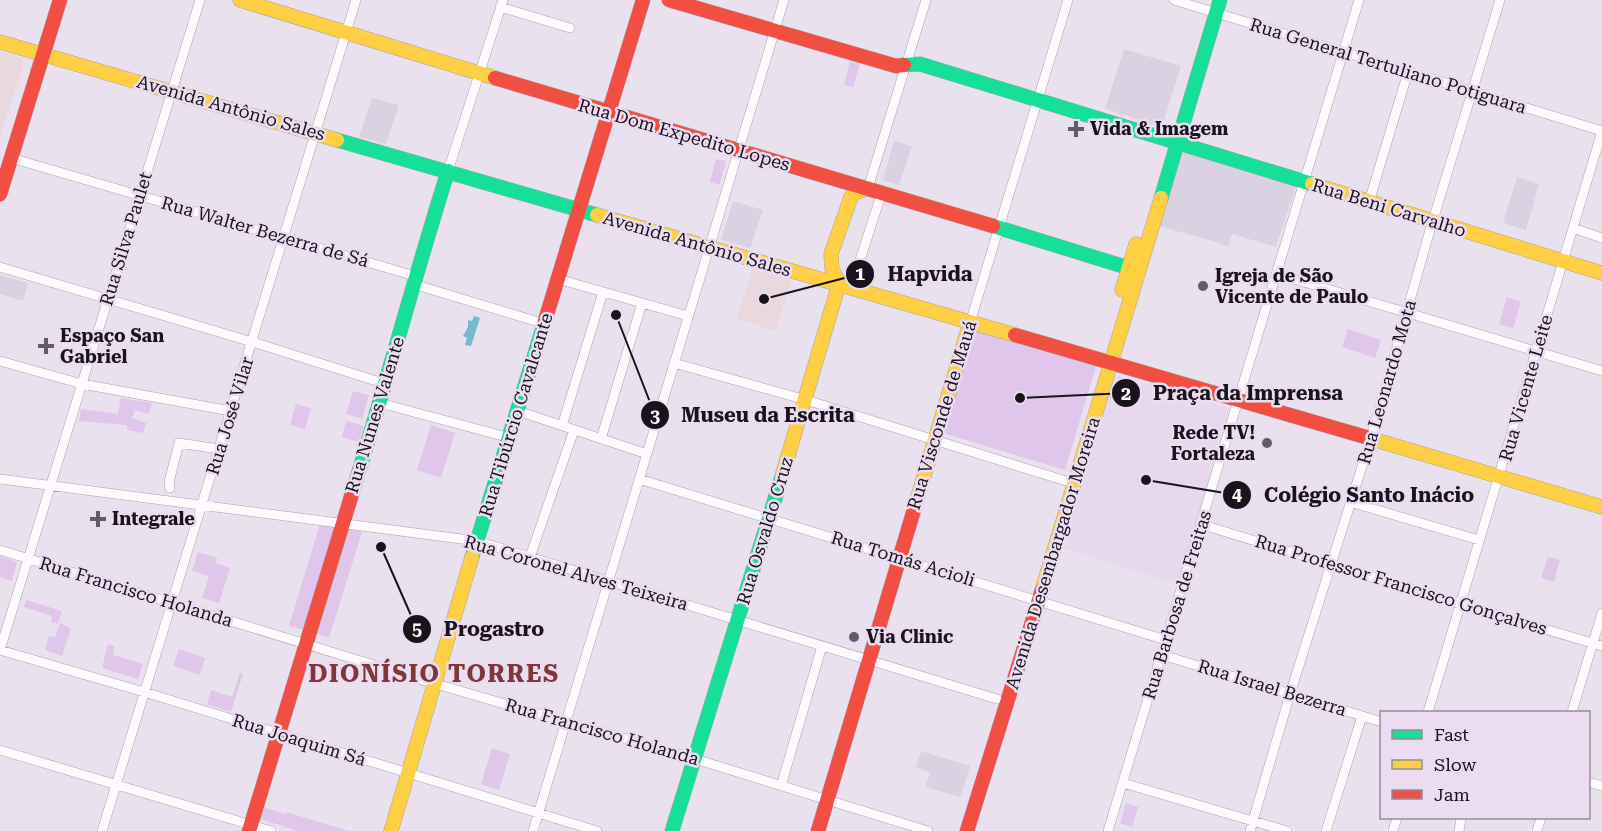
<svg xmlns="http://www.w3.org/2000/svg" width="1602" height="831" viewBox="0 0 1602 831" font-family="'Roboto Serif',serif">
<rect width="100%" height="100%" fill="#e9e1ed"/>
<path fill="#dad2e3" d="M1124,49L1181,66L1163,123L1158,126L1105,109Z
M372,98L399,105L386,144L359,137Z
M894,141L912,146L899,185L883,180Z
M1186,151L1296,187L1276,247L1232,234L1228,247L1219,243L1159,226L1180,155Z
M1517,177L1539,184L1526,230L1503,223Z
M733,201L763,210L750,248L721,240Z
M0,275L28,283L23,301L0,294Z
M921,751L970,766L960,797L925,787L930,772L916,768Z"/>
<path fill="#e7d8ee" d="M1118,376L1225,407L1229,412L1177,584L1062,548L1114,378Z"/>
<path fill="#ead8df" d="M0,51L22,58L24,61L0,137Z
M753,268L791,280L776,331L737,319Z"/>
<path fill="#dfc6ea" d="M850,61L860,64L853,87L844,85Z
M716,159L726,161L720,185L710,182Z
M1507,297L1521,302L1513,328L1499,324Z
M975,327L1097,363L1065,470L943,433Z
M1348,329L1381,340L1375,358L1342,347Z
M353,391L369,395L362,419L346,414Z
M121,398L152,403L149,414L135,410L132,418L146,423L143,433L127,430V425L79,421L81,409L118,414Z
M296,404L311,408L305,429L290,425Z
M346,421L364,426L359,442L342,437Z
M431,425L455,433L441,478L417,470Z
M320,524L336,525L304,630L289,626Z
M347,528L362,532L329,638L315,633Z
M198,552L217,558L216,563L230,568L219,603L202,598L209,576L192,571Z
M0,556L17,562L12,581L0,577Z
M1548,557L1560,560L1554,582L1541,578Z
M26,600L62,611L58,624L51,622L52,616L24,607Z
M60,623L71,629L62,656L45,650L49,636L55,637Z
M108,644L115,646L113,655L143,664L138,679L102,668Z
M179,649L205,658L200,675L173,666Z
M240,673L243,674L231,712L207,704L211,690L232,697Z
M492,748L510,754L499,790L481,784Z
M1126,803L1138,807L1132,827L1120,823Z
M264,807L284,814L286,812L349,831H298L260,819Z"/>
<path fill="#76b9cc" d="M474,316L480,318L471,346L465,345L467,338L463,336L468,327V320L472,321Z"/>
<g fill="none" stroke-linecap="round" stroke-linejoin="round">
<g stroke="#a9a3ad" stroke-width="10">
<path id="street" d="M1174,0L1602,131L1428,712
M500,7L570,28
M11,158L415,276
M448,171L503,0
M868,188L926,0
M1369,202L1408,72
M1573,228L1602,238
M0,267L259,344L386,384
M1277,274L1602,371
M558,279L688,316
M413,284L545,324
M851,288L882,192
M970,323L1068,0
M0,361L82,384L231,411
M674,363L806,400L1066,481
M380,403L510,438
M518,411L647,454
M562,426L603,292
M601,439L642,303
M0,479L477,541L997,699
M639,479L1166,640
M170,488L169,482L179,443L219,449
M1350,502L1479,540
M1200,524L1460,604L1602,646
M0,550L429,682L695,759L928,831
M530,557L574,430
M0,650L200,0
M0,650L144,692L597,831
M1162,655L1382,722
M1572,712L1602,613
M0,750L271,831
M1588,782L1602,786
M1123,783L1287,831
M781,786L822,646
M102,831L356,0
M533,831L784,0
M1108,831L1359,0
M1250,831L1290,694L1371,438L1430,230L1500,0
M1326,831L1362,716
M1393,831L1397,818
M1459,831L1461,818
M1537,831L1541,818"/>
</g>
<g stroke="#a9a3ad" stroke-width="15">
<path id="fast" d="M904,65L920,64L1312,184
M337,140L597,215
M1161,198L1220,0
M993,226L1129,268
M351,497C385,388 414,279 448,171
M472,557L544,324
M672,831L782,476"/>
</g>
<g stroke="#a9a3ad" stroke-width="15">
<path id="slow" d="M240,0L495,78
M0,42L337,140
M1312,184L1602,273
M597,215L1015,335
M1122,290L1136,244
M1369,438L1602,507
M782,476L839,284L832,269L831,254L851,197L855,193L868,188
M913,513L970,323
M1042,590L1161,198
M391,831L472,557"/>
</g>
<g stroke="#a9a3ad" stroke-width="15">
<path id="jam" d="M669,0L896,66L904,65
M495,78L993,226
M0,194L60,0
M544,324L643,0
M1015,335L1369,438
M249,831L351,497
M818,831L913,513
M967,831L1042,590"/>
</g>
<use href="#street" stroke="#fcfafc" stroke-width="9"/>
<use href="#fast" stroke="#16e098" stroke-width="14"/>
<use href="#slow" stroke="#ffcf43" stroke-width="14"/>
<use href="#jam" stroke="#f24e42" stroke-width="14"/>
</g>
<g fill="#625c64" stroke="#ebdcf2" stroke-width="2">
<path d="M1073 120h6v6h6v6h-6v6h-6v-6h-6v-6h6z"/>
<circle cx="1203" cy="286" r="6"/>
<path d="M43 337h6v6h6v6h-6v6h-6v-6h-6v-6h6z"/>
<circle cx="1267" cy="443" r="6"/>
<path d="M95 510h6v6h6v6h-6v6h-6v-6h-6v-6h6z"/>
<circle cx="854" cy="637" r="6"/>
</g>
<g text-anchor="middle" stroke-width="5" stroke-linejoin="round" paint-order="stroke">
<g font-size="18" fill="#19141b" stroke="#ebdcf2">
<text transform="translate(1388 66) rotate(17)" y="6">Rua General Tertuliano Potiguara</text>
<text transform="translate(231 108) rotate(16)" y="6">Avenida Antônio Sales</text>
<text transform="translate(684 135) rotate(16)" y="6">Rua Dom Expedito Lopes</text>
<text transform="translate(1389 208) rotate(17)" y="6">Rua Beni Carvalho</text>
<text transform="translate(265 232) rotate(16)" y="6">Rua Walter Bezerra de Sá</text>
<text transform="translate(126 239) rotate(-73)" y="6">Rua Silva Paulet</text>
<text transform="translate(697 244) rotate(16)" y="6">Avenida Antônio Sales</text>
<text transform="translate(1387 382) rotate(-74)" y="6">Rua Leonardo Mota</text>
<text transform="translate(1526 388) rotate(-74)" y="6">Rua Vicente Leite</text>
<text transform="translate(375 415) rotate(-73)" y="6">Rua Nunes Valente</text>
<text transform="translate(516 415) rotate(-73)" y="6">Rua Tibúrcio Cavalcante</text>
<text transform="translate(942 415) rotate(-73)" y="6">Rua Visconde de Mauá</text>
<text transform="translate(230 416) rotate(-73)" y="6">Rua José Vilar</text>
<text transform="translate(765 531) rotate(-73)" y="6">Rua Osvaldo Cruz</text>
<text transform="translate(1053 553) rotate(-73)" y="6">Avenida Desembargador Moreira</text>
<text transform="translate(903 559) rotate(17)" y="6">Rua Tomás Acioli</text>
<text transform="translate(576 573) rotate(16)" y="6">Rua Coronel Alves Teixeira</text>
<text transform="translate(1401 585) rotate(17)" y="6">Rua Professor Francisco Gonçalves</text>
<text transform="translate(136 592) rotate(17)" y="6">Rua Francisco Holanda</text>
<text transform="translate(1177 605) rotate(-73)" y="6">Rua Barbosa de Freitas</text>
<text transform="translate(1272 688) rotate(17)" y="6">Rua Israel Bezerra</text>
<text transform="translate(602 732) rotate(16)" y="6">Rua Francisco Holanda</text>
<text transform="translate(299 740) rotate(17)" y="6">Rua Joaquim Sá</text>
</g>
<g font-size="18" font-weight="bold" fill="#19141b" stroke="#ebdcf2" text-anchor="start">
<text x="1090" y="135">Vida &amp; Imagem</text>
<text x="1215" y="282">Igreja de São<tspan x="1215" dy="21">Vicente de Paulo</tspan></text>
<text x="60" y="342">Espaço San<tspan x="60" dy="21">Gabriel</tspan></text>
<text x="1255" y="439" text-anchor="end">Rede TV!<tspan x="1255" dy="21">Fortaleza</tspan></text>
<text x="112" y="525">Integrale</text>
<text x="866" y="643">Via Clinic</text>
</g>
<g font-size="24" font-weight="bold" letter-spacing="1.5" fill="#7f373a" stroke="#ebdcf2">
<text x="434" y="682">DIONÍSIO TORRES</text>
</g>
</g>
<path fill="none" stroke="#19141b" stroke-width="2" d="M764 299L860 274M1020 398L1126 393M616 315L655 415M1146 480L1237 495M381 547L417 629"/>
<g fill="#19141b" stroke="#ebdcf2" stroke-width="2">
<circle cx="764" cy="299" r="6"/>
<circle cx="1020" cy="398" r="6"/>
<circle cx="616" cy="315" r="6"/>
<circle cx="1146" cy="480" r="6"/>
<circle cx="381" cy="547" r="6"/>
<circle cx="860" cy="274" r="15"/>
<circle cx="1126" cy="393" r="15"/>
<circle cx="655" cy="415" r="15"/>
<circle cx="1237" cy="495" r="15"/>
<circle cx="417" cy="629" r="15"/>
</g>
<g font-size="18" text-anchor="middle" font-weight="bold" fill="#fff">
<text x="860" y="280">1</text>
<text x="1126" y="400">2</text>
<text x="655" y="422">3</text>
<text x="1237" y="501">4</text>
<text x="417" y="635">5</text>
</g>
<g font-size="20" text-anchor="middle" font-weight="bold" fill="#19141b" stroke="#ebdcf2" stroke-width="5" stroke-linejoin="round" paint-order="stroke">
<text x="930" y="281">Hapvida</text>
<text x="1248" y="400">Praça da Imprensa</text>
<text x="768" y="422">Museu da Escrita</text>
<text x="1369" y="502">Colégio Santo Inácio</text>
<text x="494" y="636">Progastro</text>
</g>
<rect x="1380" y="711" width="210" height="108" fill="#ebdcf2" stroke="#978c9c" stroke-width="1.5"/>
<rect x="1392" y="730" width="30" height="9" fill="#16e098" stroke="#978c9c" stroke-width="1.5"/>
<text x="1434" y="741" font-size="18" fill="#19141b">Fast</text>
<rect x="1392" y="760" width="30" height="9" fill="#ffcf43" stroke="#978c9c" stroke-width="1.5"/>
<text x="1434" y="771" font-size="18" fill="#19141b">Slow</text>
<rect x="1392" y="790" width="30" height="9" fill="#f24e42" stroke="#978c9c" stroke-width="1.5"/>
<text x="1434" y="801" font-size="18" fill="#19141b">Jam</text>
</svg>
